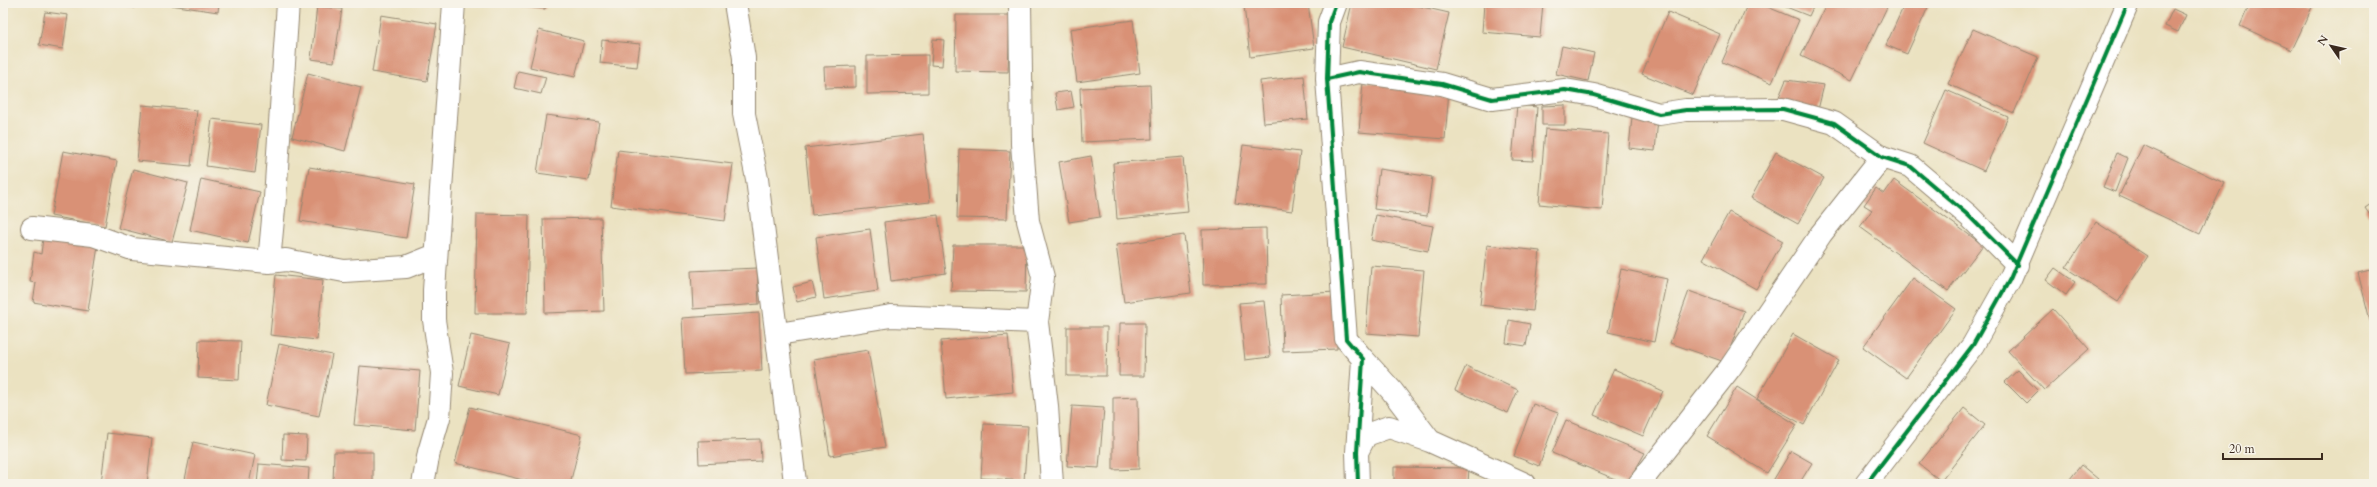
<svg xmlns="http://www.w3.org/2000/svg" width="2377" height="487" viewBox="0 0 2377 487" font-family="Cardo,serif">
<rect width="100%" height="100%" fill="#f7f3e8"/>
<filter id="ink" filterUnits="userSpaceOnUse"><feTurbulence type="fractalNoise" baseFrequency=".025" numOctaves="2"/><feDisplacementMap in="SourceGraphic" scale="8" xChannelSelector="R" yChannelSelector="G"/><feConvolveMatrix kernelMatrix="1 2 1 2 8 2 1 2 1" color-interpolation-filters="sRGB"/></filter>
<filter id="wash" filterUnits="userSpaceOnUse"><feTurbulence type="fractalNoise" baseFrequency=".012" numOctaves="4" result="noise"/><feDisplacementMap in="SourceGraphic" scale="16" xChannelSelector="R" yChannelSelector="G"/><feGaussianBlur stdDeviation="0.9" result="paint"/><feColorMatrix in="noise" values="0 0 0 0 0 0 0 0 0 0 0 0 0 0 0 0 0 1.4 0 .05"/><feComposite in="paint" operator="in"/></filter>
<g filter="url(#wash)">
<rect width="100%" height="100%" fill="#ebe2c1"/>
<g id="blocks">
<path fill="#d99176" d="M109,3H136L135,8Z
M157,3H219L218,12Z
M490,3H546L545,9Z
M1266,3H1308L1314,48L1250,57L1244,6Z
M1352,3H1405L1449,13L1436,69L1342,47Z
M1484,3H1543L1540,37L1482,32Z
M1748,3H1758L1799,20L1772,83L1722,62Z
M1776,3H1815L1809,16Z
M1827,3H1884L1888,5L1852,80L1801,56Z
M1905,3L1929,5L1907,54L1886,45Z
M2250,3H2314L2292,50L2240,26Z
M317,6L342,9L334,62L311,59Z
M2173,9L2186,15L2178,32L2165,26Z
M45,12L68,15L63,49L39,45Z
M1668,12L1720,34L1693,95L1642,74Z
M381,15L437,24L427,81L372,72Z
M956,15H1010L1008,72L955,71Z
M1133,20L1140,73L1077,82L1070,29Z
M1973,29L2038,57L2014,113L1948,84Z
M539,30L584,41L575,77L530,67Z
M933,39L944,40L942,66L931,65Z
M602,40L640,44L637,67L600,63Z
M1562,46L1594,53L1588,81L1556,74Z
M928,55V93L867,94V56Z
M856,66V87L825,88L824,67Z
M518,71L546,77L541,94L514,88Z
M308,73L361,87L345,151L292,137Z
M1304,76L1308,119L1264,123L1260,81Z
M1786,80L1824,85L1817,114L1776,104Z
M1363,82L1449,90L1445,139L1359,132Z
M1150,85L1152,139L1082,142L1080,88Z
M1946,90L2008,117L1984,171L1923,143Z
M1071,91L1074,107L1058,110L1055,93Z
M142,105L197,110L191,166L137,161Z
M1517,105L1537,107L1533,161L1512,160Z
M1565,105V125H1542V106Z
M546,115L599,122L589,180L537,173Z
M1632,117L1658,119L1655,151L1629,148Z
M212,119L261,125L255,173L206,166Z
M1545,129L1608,134L1602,210L1539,204Z
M923,134L930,202L812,215L805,148Z
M1243,145L1300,152L1292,211L1235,203Z
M2143,145L2224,183L2200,234L2119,196Z
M959,149L1010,151L1007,219L957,218Z
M618,150L733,164L725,221L611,206Z
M63,151L117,161L105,226L51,216Z
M1776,152L1824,178L1798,224L1751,198Z
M2117,153L2128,158L2115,192L2103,187Z
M1091,156L1100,217L1069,222L1059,162Z
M1183,157L1188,212L1117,219L1113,163Z
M309,167L415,184L406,238L300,221Z
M133,169L188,183L172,242L118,228Z
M1379,169L1432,177L1427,216L1374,209Z
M201,179L260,192L248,243L190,230Z
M1894,180L1983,245L1948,291L1860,227L1872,210L1864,205L1876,188L1884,194Z
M2374,202V221L2365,208Z
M1729,212L1783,241L1756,289L1703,259Z
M477,214L529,215L527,313H475Z
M938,215L946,273L891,281L884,222Z
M1376,215L1433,226L1428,251L1371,240Z
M601,218L604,311L545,313L543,219Z
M2096,222L2148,256L2118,302L2066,268Z
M1266,228L1267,284L1203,285L1202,230Z
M870,229L878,291L824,299L816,237Z
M1184,235L1191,293L1124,302L1116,245Z
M43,238L98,246L88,311L33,302L36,283L30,282L34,252L41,254Z
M953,245H1027L1026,292L951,291Z
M1487,245L1540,251L1533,311L1480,305Z
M1371,266L1424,270L1418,337L1366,333Z
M757,268L759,304L693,309L691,271Z
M2055,268L2075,282L2066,295L2046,280Z
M1621,269L1667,279L1654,342L1608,332Z
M2374,269V323L2371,324L2358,273Z
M276,275L323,280L317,340L270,335Z
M1913,278L1956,309L1906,378L1863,347Z
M812,282L816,297L797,302L793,287Z
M1689,291L1744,311L1725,362L1670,343Z
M1336,292L1337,349L1283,351L1281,295Z
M1264,301L1270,357L1245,360L1239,303Z
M2053,309L2089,349L2044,390L2008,351Z
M759,313L762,371L685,374L682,318Z
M1509,320L1530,324L1526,346L1506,343Z
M1120,323H1145L1144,376H1119Z
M1067,327H1107L1106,376H1067Z
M1793,334L1839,360L1804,425L1757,399Z
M471,335L510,344L498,395L459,386Z
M1008,335L1013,392L946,399L941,341Z
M199,340L241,341L239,380L198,378Z
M279,344L332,355L319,416L266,405Z
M868,350L885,447L830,456L814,359Z
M360,366L420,371L415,430L354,425Z
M1466,366L1518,390L1508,413L1455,390Z
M1614,369L1663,391L1643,436L1594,415Z
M2018,370L2038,391L2026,403L2005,382Z
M1737,387L1797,425L1767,473L1707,436Z
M1138,397L1139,469L1113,470V398Z
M1533,404L1558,413L1539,466L1514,456Z
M1072,406L1104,408L1099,468L1067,466Z
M470,407L582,435L570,484H539L455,463Z
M1964,408L1985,425L1941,481L1919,464Z
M1566,420L1645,453L1627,484L1552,453Z
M984,424L1028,426L1024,481L981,478Z
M107,433L152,438L147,484H101Z
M283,435L307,436L306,461L282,460Z
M760,439L761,461L699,464L698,441Z
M193,442L255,455L249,484H184Z
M1791,451L1812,463L1799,484H1771Z
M334,452H373V484H333Z
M259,464L309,468L308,484H257Z
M2081,465L2104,484H2066Z
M1394,467L1469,468L1468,484H1394Z"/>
</g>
</g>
<g filter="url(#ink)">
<use href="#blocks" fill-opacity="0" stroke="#938670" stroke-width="1"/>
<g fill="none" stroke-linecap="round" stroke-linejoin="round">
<g stroke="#938670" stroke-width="24">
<path id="minor" d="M735,3L744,58V114L757,179L795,482
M1020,3L1022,144L1028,221L1043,277L1037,322L1047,406L1052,484
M1336,3L1329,22L1327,79L1346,339L1363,359L1357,452L1358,484
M1327,79L1359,72L1442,84L1492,99L1565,90L1594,95L1659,114L1686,110L1783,109L1834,123L1882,157L1910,166L1969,216L2018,265
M32,228L93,235L132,249L269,262L286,260L344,271L406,267L436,255
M269,262L275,198L288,3
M778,334L891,316L1037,322
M1363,359L1392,391L1430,441
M1357,452L1366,435L1389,427L1430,441L1525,484
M423,484L429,452L439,418L442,373L434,320V290L454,3
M1639,484L1730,368L1821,234L1882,157
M1866,484L1973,345L2010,279L2128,3"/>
</g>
<use href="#minor" stroke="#fff" stroke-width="22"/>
<g stroke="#f7f3e8" stroke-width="6">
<path id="cycleway" d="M1336,3L1329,22L1327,79L1346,339L1363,359L1357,452L1358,484
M1327,79L1359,72L1442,84L1492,99L1565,90L1594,95L1659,114L1686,110L1783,109L1834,123L1882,157L1910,166L1969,216L2018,265
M1866,484L1973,345L2010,279L2128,3"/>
</g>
<use href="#cycleway" stroke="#00873e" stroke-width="4"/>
</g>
</g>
<rect width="2377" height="487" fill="none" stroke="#f7f3e8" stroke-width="16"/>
<g transform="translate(2331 46) rotate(304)" stroke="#f7f3e8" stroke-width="3" paint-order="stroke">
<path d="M0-3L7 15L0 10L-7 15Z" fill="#3b2a1e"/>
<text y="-6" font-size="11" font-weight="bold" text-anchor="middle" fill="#3b2a1e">N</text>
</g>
<path d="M2223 453v6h99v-6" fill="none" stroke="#3b2a1e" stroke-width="2"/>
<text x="2229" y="453" font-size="12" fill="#3b2a1e" stroke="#f7f3e8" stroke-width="3" paint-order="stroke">20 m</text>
</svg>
